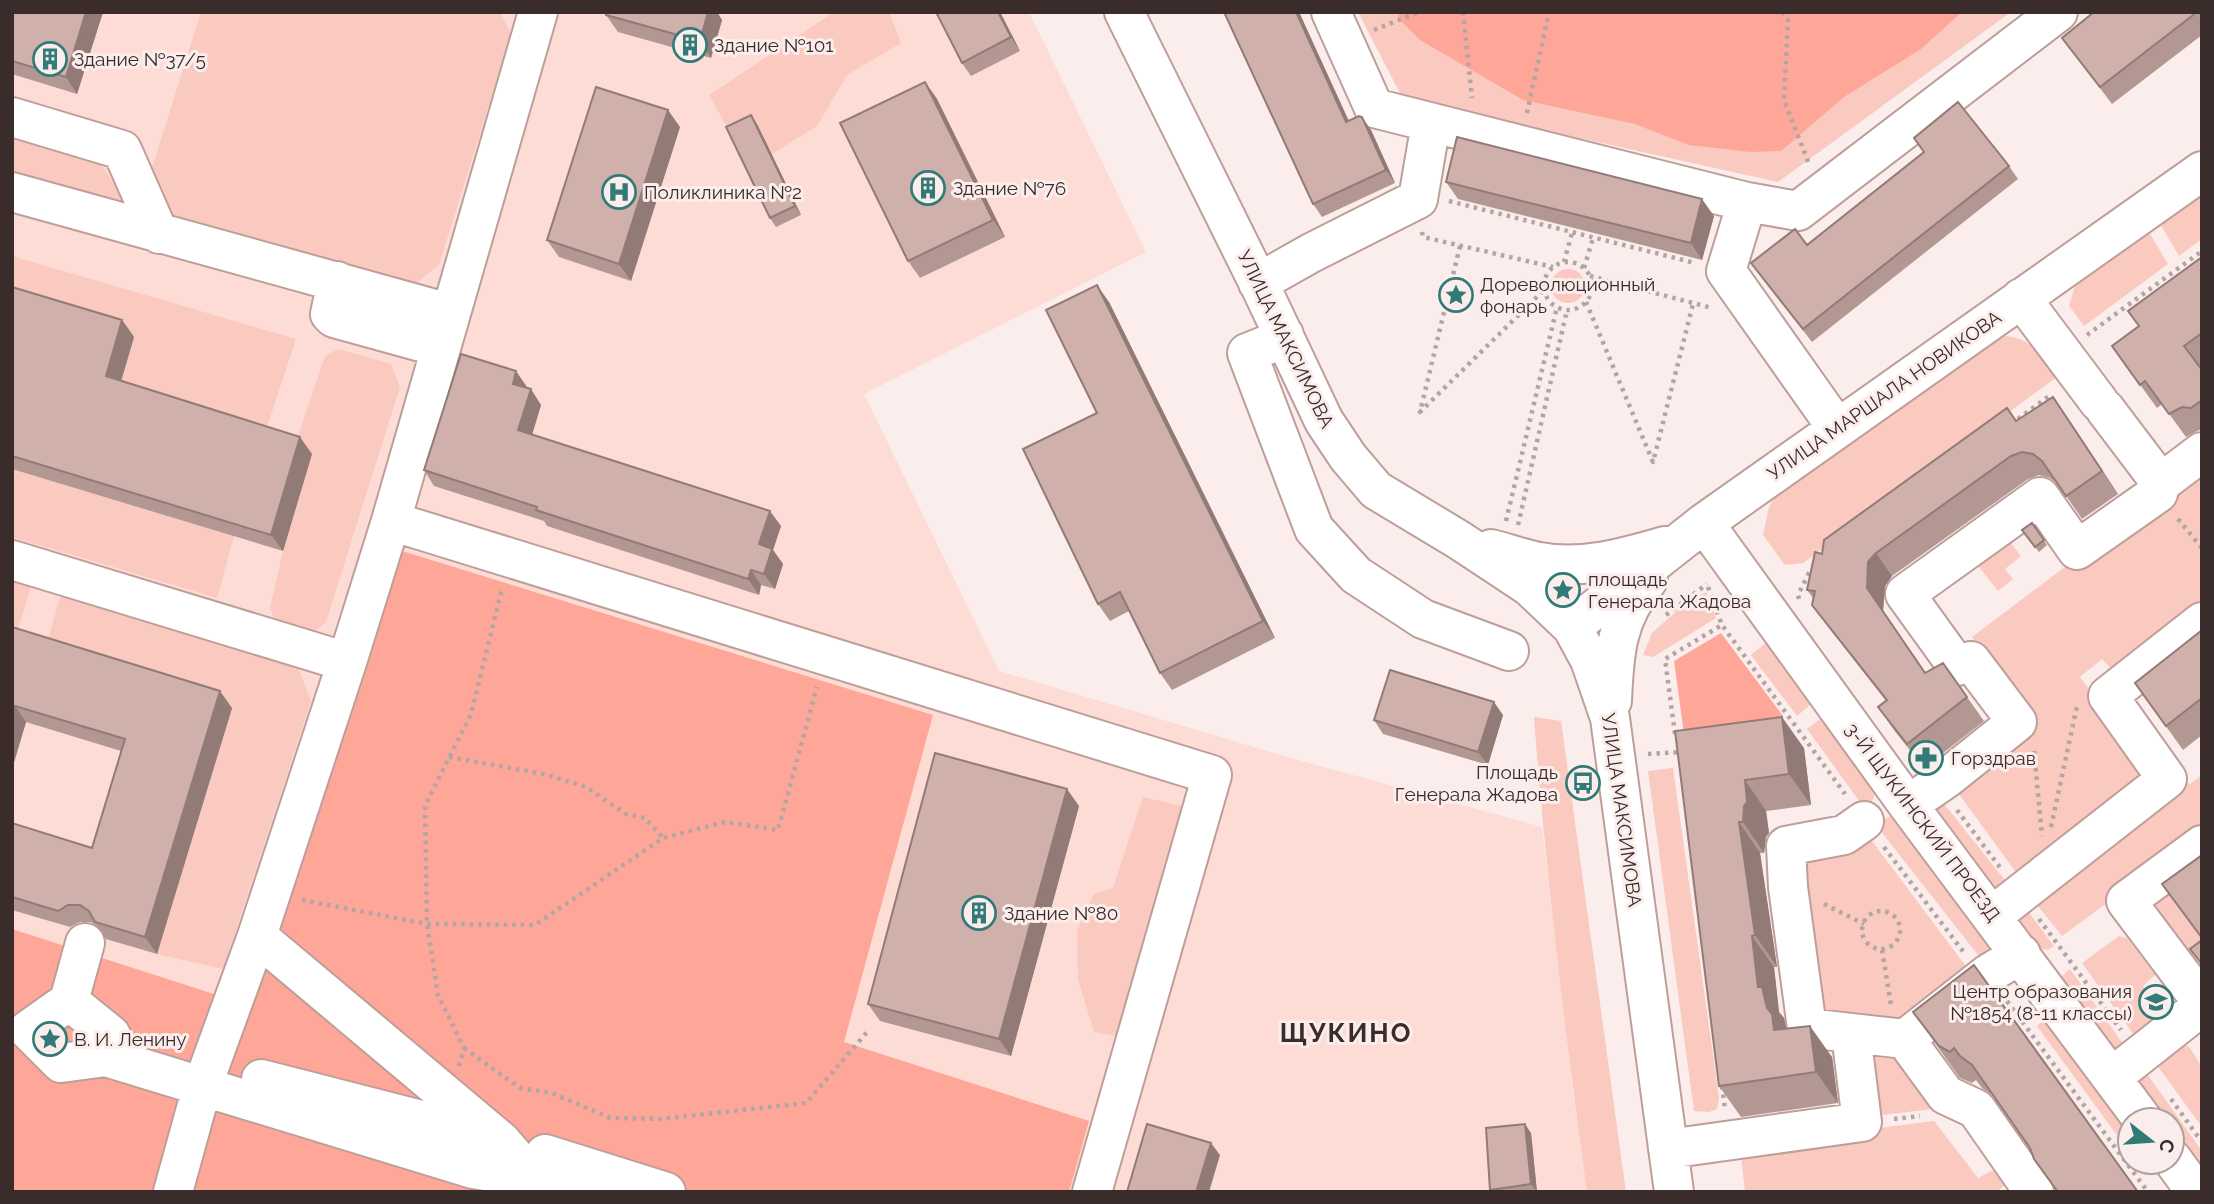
<svg xmlns="http://www.w3.org/2000/svg" width="2214" height="1204" viewBox="0 0 2214 1204" font-family="Raleway,sans-serif">
<rect width="100%" height="100%" fill="#fbedeb"/>
<path fill="#fddcd5" d="M12,12H1029L1146,252L864,394L999,671L1284,756L1542,827L1571,1077L1587,1192H12Z"/>
<path fill="#fac9bf" d="M201,12L422,14L500,12L511,34L439,265L413,286L160,214L147,184Z
M834,12H889L901,43L847,75L817,126L772,154L732,136L709,95Z
M1358,12H2011L1778,182L1403,99Z
M12,127L93,152L134,214L12,178Z
M2202,193V239L2179,256L2160,224Z
M2149,232L2168,264L2084,326L2069,306L2075,286Z
M12,256L296,339L263,439L12,338Z
M1551 286a17 17 0 1 1 34 0a17 17 0 1 1-34 0Z
M2005,336C2033,338 2041,356 2057,377L1803,563L1785,565L1763,535L1769,507L1779,487Z
M338,349L391,364L400,387L326,622L312,634L275,623L270,608L283,551L312,454L294,448L325,356Z
M2202,464V609L2117,675L2102,659L2080,677L2145,765L2144,781L2023,882L1951,783L2035,721L1972,637Z
M12,469L234,536L217,598L12,537Z
M2003,533L2021,556L2005,569L2013,579L1998,591L1972,558Z
M12,575L33,581L14,641H12Z
M62,590L298,667L311,701L223,969L157,954L232,708L45,651Z
M1706,592L1716,618L1653,657L1643,655L1652,633L1680,608Z
M1772,638L1817,699L1797,716L1751,655Z
M1828,713L1877,790L1870,805L1865,809L1807,729Z
M1534,717L1561,721L1626,1192H1587C1565,1034 1546,876 1534,717Z
M1673,768L1719,1098L1717,1109L1709,1112L1694,1111L1648,771Z
M2202,775V833L2062,936L2030,896L2177,781L2190,784Z
M1937,795L2012,889L1994,893L1921,805Z
M1143,797L1186,807L1122,1037L1094,1032L1078,979L1077,931L1094,894L1113,888Z
M1890,816L1898,817L1995,953L1985,964L1876,825Z
M1866,833L1971,973L1927,1006L1892,1021L1827,1016L1815,1000L1797,874L1808,849Z
M2202,853L2179,907L2202,939V964L2195,969L2148,908Z
M2021,902L2054,946L2048,950L2038,948L2016,920Z
M2119,936L2127,938L2155,975L2143,986L2163,1016L2139,1042L2082,963Z
M2070,969L2126,1048L2119,1052L2111,1051L2060,978Z
M2049,1014L2130,1124V1153L2037,1026Z
M1868,1043L1896,1049L1941,1108L1882,1115L1866,1112Z
M2184,1044L2190,1048L2202,1067V1127L2154,1061Z
M2140,1064L2202,1151V1178L2172,1137V1120H2159L2140,1093L2135,1068Z
M1934,1121L1978,1178L1995,1169L2007,1184L1996,1192H1745L1740,1146Z"/>
<path fill="#fea798" d="M1399,12H1962L1921,49L1844,97L1781,151L1750,152L1689,145L1635,124L1523,100L1420,40L1398,18Z
M399,550L933,715L844,1042L1089,1121L1069,1192H12V929L245,1004Z
M1721,633L1783,716L1779,724L1684,734L1674,661Z"/>
<g fill="none" stroke-linecap="round" stroke-linejoin="round">
<g stroke="#be9e99" stroke-width="42">
<path id="minor" d="M538,12L391,521L347,662L257,936L501,1141L534,1179L549,1192
M1124,12L1263,292L1324,421L1348,457L1376,490L1459,540L1530,587L1572,627L1590,660L1610,718L1674,1192
M1331,12L1374,108L1747,202L1726,271L1837,428
M12,117L122,150L159,234
M12,192L449,313
M1747,202L1798,211L2058,12
M337,281L330,314L334,318L439,347
M1258,283L1311,253L1418,199L1431,123
M2021,298L2099,402
M1284,335L1267,345L1247,353L1314,529L1356,575L1423,619L1509,651
M2105,409L2161,483L2202,452
M391,521L1212,775L1092,1192
M1704,523L1908,805L2143,1120
M1491,549C1507,553 1523,559 1539,562C1582,570 1624,558 1665,546
M12,560L347,662
M1572,627L1704,523L2202,171
M1612,701C1614,653 1616,619 1648,580
M1908,805L1947,778L2017,722L1971,661L1957,666L1905,594L2040,497L2077,550L2158,493L2161,483
M1864,821L1844,835L1786,846L1788,887L1807,1028L1905,1039
M2202,845L2126,901L2202,1002
M1992,916L2167,779L2108,696L2202,622
M2021,954L1988,974L1905,1039L1946,1095L1976,1109L2034,1192
M69,1001L85,943
M106,1057L111,1035L69,1001L28,1030L61,1063L106,1057L473,1169L534,1179L580,1192
M2112,1077L2202,1006
M261,1079L491,1138
M1668,1149L1862,1122L1851,1034
M545,1154L666,1192
M2172,1159L2196,1192
M173,1192L202,1087L257,936"/>
</g>
<path stroke="#b3a5a3" stroke-width="4.5" stroke-dasharray="3.5 5" stroke-linecap="butt" d="M1463,12L1472,98
M1782,12L1788,20L1784,100L1809,164
M1374,30L1419,12
M1527,113L1549,12
M1449,201L1695,263
M1422,232L1423,237L1553,267
M1460,246L1420,412L1544,290
M1544 286a24 24 0 1 1 48 0a24 24 0 1 1-48 0Z
M1564,262L1572,233
M1584,268L1593,238
M1590,276L1712,308
M1586,302L1653,462L1693,304
M2087,335L2202,251
M2011,424L2052,394
M2178,519L2202,548
M1506,521L1557,307
M1518,525L1567,310
M1708,587L1722,625L1845,794
M1799,599L1798,595L1809,573L1815,568
M1666,615L1707,584
M1675,734L1665,659L1722,625
M2034,751L2042,836
M1648,754L1681,752
M449,757L544,774L586,787L626,814L645,818L663,838
M1957,810L2002,870
M2051,827L2077,706
M1884,847L1965,954
M302,900L427,924L535,925L663,838L725,822L778,830L817,687
M1824,904L1864,924
M1862 930a19 19 0 1 1 38 0a19 19 0 1 1-38 0Z
M2039,919L2121,1030
M1882,950L1891,1005
M2007,1001L2148,1192
M464,1048L520,1088L552,1093L610,1118L660,1119L806,1103L867,1032
M459,1066L464,1048L438,995L427,924L425,806L471,714L502,589
M1722,1086L1725,1109
M2171,1099L2199,1138
M1894,1119L1920,1116"/>
<use href="#minor" stroke="#fff" stroke-width="38"/>
</g>
<path fill="#b39792" d="M12,12H103L77,94L12,74Z
M607,12H717L722,20L711,58L618,32L606,15Z
M936,12H1000L1020,51L971,76L962,63Z
M1224,12H1299L1349,121L1371,130L1395,183L1322,217L1313,204Z
M2094,12H2202V35L2112,104L2062,38Z
M925,82L937,99L1005,237L920,278L908,261Z
M757,124L801,215L776,227L770,218Z
M680,127L631,281L559,257L547,240Z
M1914,138L2009,166L2018,179L1812,342L1751,263L1807,245L1924,152Z
M1446,182L1714,216L1702,260L1458,199Z
M2202,257V368L2201,369L2202,370V431L2199,430L2186,437L2162,404L2157,408L2112,346L2139,326Z
M12,287L122,320L134,337L121,380L312,454L283,551L12,469Z
M1109,302L1275,638L1172,690L1160,673L1129,611L1110,621L1098,604L1097,413Z
M527,387V388L541,405L532,434L781,526L773,550L783,564L775,589L761,585L759,595L547,526L544,521L434,486L424,470Z
M2069,420L2118,494L2082,519L2058,484L2050,478L2039,475L2028,479L1892,576L1885,586L1883,611L1926,673L1943,663L1984,721L1924,768L1894,730L1878,707L1886,701L1829,628L1812,605L1813,598L1807,590L1822,554L2017,421Z
M2032,523L2047,545L2039,552L2022,530Z
M12,627L232,708L157,954L106,939L97,926L91,922H80L70,927L12,910V823L92,848L121,751L26,722L12,769Z
M2202,630V735L2183,750L2135,683Z
M1503,715L1488,765L1383,734L1374,720Z
M1675,731L1804,748L1811,805L1766,811L1769,833L1766,837L1764,853H1760L1777,967H1774L1779,1012L1784,1018L1786,1029L1832,1057L1838,1103L1741,1117L1719,1086Z
M1079,806L1011,1056L880,1021L868,1004Z
M1913,1012L2138,1192H2057L2034,1159L2030,1148L1994,1096L1982,1088L1976,1080L1972,1083L1960,1078Z
M1531,1133L1537,1192H1491L1490,1190Z"/>
<path fill="#927b77" d="M86,12H103L77,94L66,77Z
M708,12H717L722,20L711,58L700,41Z
M998,12H1000L1020,51L1011,37Z
M1296,12H1299L1355,135L1346,122Z
M925,82L937,99L1005,237L993,220Z
M668,110L680,127L631,281L619,264Z
M751,115L757,124L801,215L795,206Z
M1362,117L1371,130L1395,183L1386,170Z
M1702,199L1714,216L1702,260L1691,243Z
M1097,285L1109,302L1275,638L1263,621Z
M122,320L134,337L118,392L106,376Z
M516,371L527,387L523,399L513,384Z
M531,389L541,405L529,445L518,430Z
M2053,397L2069,420L2118,494L2102,471Z
M300,437L312,454L283,551L271,535Z
M770,511L781,526L773,550L783,564L775,589L764,574L759,544Z
M1876,553L1892,576L1885,586L1883,611L1867,588L1868,562Z
M751,570L761,585L759,595L748,579Z
M220,691L232,708L157,954L145,937Z
M1494,702L1503,715L1488,765L1478,752Z
M15,706L26,722L12,769V714Z
M1782,717L1804,748L1811,805L1789,774Z
M1745,780L1766,811L1769,833L1766,837L1764,853L1743,822Z
M1067,789L1079,806L1011,1056L999,1039Z
M1739,822L1760,853L1777,967L1755,935Z
M1752,936L1774,967L1779,1012L1784,1018L1788,1036L1774,1030L1758,987Z
M1810,1026L1832,1057L1838,1103L1816,1072Z
M1525,1124L1531,1133L1537,1192L1531,1184Z
M1211,1143L1220,1155L1209,1192H1196Z"/>
<path fill="#d0b0aa" stroke="#927b77" stroke-width="2" d="M12,12H86L66,77L12,61Z
M607,12H708L700,41L606,15Z
M936,12H998L1011,37L962,63Z
M1224,12H1296L1346,122L1359,116L1362,117L1386,170L1313,204Z
M2094,12H2197L2100,87L2062,38Z
M925,82L993,220L908,261L840,123Z
M596,87L668,110L619,264L547,240Z
M1958,102L2009,166L1803,329L1751,263L1795,229L1807,245L1924,152L1914,138Z
M751,115L795,206L770,218L726,127Z
M1457,137L1702,199L1691,243L1446,182Z
M2202,257V333L2184,346L2202,370V400L2191,408L2182,407L2169,414L2145,381L2140,385L2112,346L2139,326L2128,311Z
M1097,285L1263,621L1160,673L1120,592L1098,604L1023,449L1097,413L1046,310Z
M12,287L122,320L106,376L300,437L271,535L12,456Z
M461,354L516,371L513,384L531,389L518,430L770,511L759,544L772,549L764,574L751,570L748,579L536,510L537,507L424,470Z
M2053,397L2102,471L2066,496L2042,461L2033,454L2022,452L2011,456L1876,553L1868,562L1867,588L1925,673L1943,663L1967,697L1907,744L1878,707L1887,700L1812,605L1815,591L1807,590L1815,552L1822,554L1824,540L2007,408L2016,421Z
M2032,523L2044,540L2035,547L2022,530Z
M12,627L220,691L145,937L95,922L89,911L80,905H68L58,911L12,897V823L92,848L125,739L15,706L12,714Z
M2202,630V698L2166,726L2135,683Z
M1390,670L1494,702L1478,752L1374,720Z
M1782,717L1789,774L1745,780L1747,802L1744,806L1743,822H1739L1755,935L1752,936L1758,987H1762L1767,1008L1772,1014L1774,1030L1810,1026L1816,1072L1719,1086L1675,731Z
M935,753L1067,789L999,1039L868,1004Z
M2202,855V938L2162,884Z
M2202,940V964L2190,949Z
M1974,965L2138,1192H2058L2034,1159L2030,1148L1972,1065L1960,1056L1954,1048L1950,1052L1939,1046L1913,1012Z
M1147,1124L1211,1143L1196,1192H1127Z
M1525,1124L1531,1184L1490,1190L1486,1128Z"/>
<defs>
<g id="building-ring" transform="scale(1.75)"><circle r="9.5" fill="#fbedeb" stroke="#317a77" stroke-width="1.5"/><path d="M-4-6H4V6H1V3H-1V6H-4ZM-2.5-4.3h1.7v1.8h-1.7ZM.8-4.3h1.7v1.8H.8ZM-2.5-1h1.7V.8h-1.7ZM.8-1h1.7V.8H.8Z" fill="#317a77"/></g>
<g id="hospital-ring" transform="scale(1.75)"><circle r="9.5" fill="#fbedeb" stroke="#317a77" stroke-width="1.5"/><path d="M-5-5h3v3.5h4V-5h3V5h-3V1.5h-4V5h-3Z" fill="#317a77"/></g>
<g id="sight-ring" transform="scale(1.75)"><circle r="9.5" fill="#fbedeb" stroke="#317a77" stroke-width="1.5"/><path d="M0-6L1.8-2.2L6-1.7L2.9 1.2L3.7 5.4L0 3.3L-3.7 5.4L-2.9 1.2L-6-1.7L-1.8-2.2Z" fill="#317a77"/></g>
<g id="pharmacy-ring" transform="scale(1.75)"><circle r="9.5" fill="#fbedeb" stroke="#317a77" stroke-width="1.5"/><path d="M-2-6h4v4h4v4h-4v4h-4v-4h-4v-4h4Z" fill="#317a77"/></g>
<g id="bus-ring" transform="scale(1.75)"><circle r="9.5" fill="#fbedeb" stroke="#317a77" stroke-width="1.5"/><path d="M-5-6H5V4H4V6H2V4H-2V6H-4V4H-5ZM-3.5-4V0h7V-4ZM-3.5 1.2v1.5H-2V1.2ZM2 1.2v1.5H3.5V1.2Z" fill="#317a77"/></g>
<g id="school-ring" transform="scale(1.75)"><circle r="9.5" fill="#fbedeb" stroke="#317a77" stroke-width="1.5"/><path d="M0-5L7-2L0 1L-7-2ZM-4 1L0 2.5L4 1V4Q0 6-4 4Z" fill="#317a77"/></g>
</defs>
<g fill-rule="evenodd">
<use href="#building-ring" x="690" y="45"/>
<use href="#building-ring" x="50" y="59"/>
<use href="#building-ring" x="928" y="188"/>
<use href="#hospital-ring" x="619" y="192"/>
<use href="#sight-ring" x="1456" y="295"/>
<use href="#sight-ring" x="1563" y="590"/>
<use href="#pharmacy-ring" x="1926" y="758"/>
<use href="#bus-ring" x="1583" y="783"/>
<use href="#building-ring" x="979" y="913"/>
<use href="#school-ring" x="2156" y="1002"/>
<use href="#sight-ring" x="50" y="1039"/>
</g>
<g text-anchor="middle" stroke-width="6" stroke-linejoin="round" paint-order="stroke">
<g font-size="19" fill="#392c2a" stroke="#fbedeb" text-anchor="start">
<text x="714" y="52">Здание №101</text>
<text x="74" y="66">Здание №37/5</text>
<text x="953" y="195">Здание №76</text>
<text x="644" y="199">Поликлиника №2</text>
<text x="1480" y="291">Дореволюционный<tspan x="1480" dy="22">фонарь</tspan></text>
<text x="1588" y="586">площадь<tspan x="1588" dy="22">Генерала Жадова</tspan></text>
<text x="1951" y="765">Горздрав</text>
<text x="1558" y="779" text-anchor="end">Площадь<tspan x="1558" dy="22">Генерала Жадова</tspan></text>
<text x="1004" y="920">Здание №80</text>
<text x="2132" y="998" text-anchor="end">Центр образования<tspan x="2132" dy="22">№1854 (8-11 классы)</tspan></text>
<text x="74" y="1046">В. И. Ленину</text>
</g>
<g font-size="19" fill="#392c2a" stroke="#fbedeb">
<text transform="translate(1286 339) rotate(64)" y="7">УЛИЦА МАКСИМОВА</text>
<text transform="translate(1884 395) rotate(-35)" y="7">УЛИЦА МАРШАЛА НОВИКОВА</text>
<text transform="translate(1622 810) rotate(82)" y="7">УЛИЦА МАКСИМОВА</text>
<text transform="translate(1923 822) rotate(53)" y="7">3-Й ЩУКИНСКИЙ ПРОЕЗД</text>
</g>
<g font-size="26" font-weight="bold" letter-spacing="2" fill="#392c2a" stroke="#fbedeb">
<text x="1346" y="1042">ЩУКИНО</text>
</g>
</g>
<rect width="2214" height="1204" fill="none" stroke="#392c2a" stroke-width="28"/>
<g transform="translate(2151 1141) rotate(107)"><circle r="33" fill="#fbedeb" stroke="#ada09e" stroke-width="2"/>
<path d="M0-5L12 26L0 18L-12 26Z" fill="#317a77"/>
<text y="-10" font-size="19" font-weight="bold" text-anchor="middle" fill="#392c2a">С</text>
</g>
</svg>
